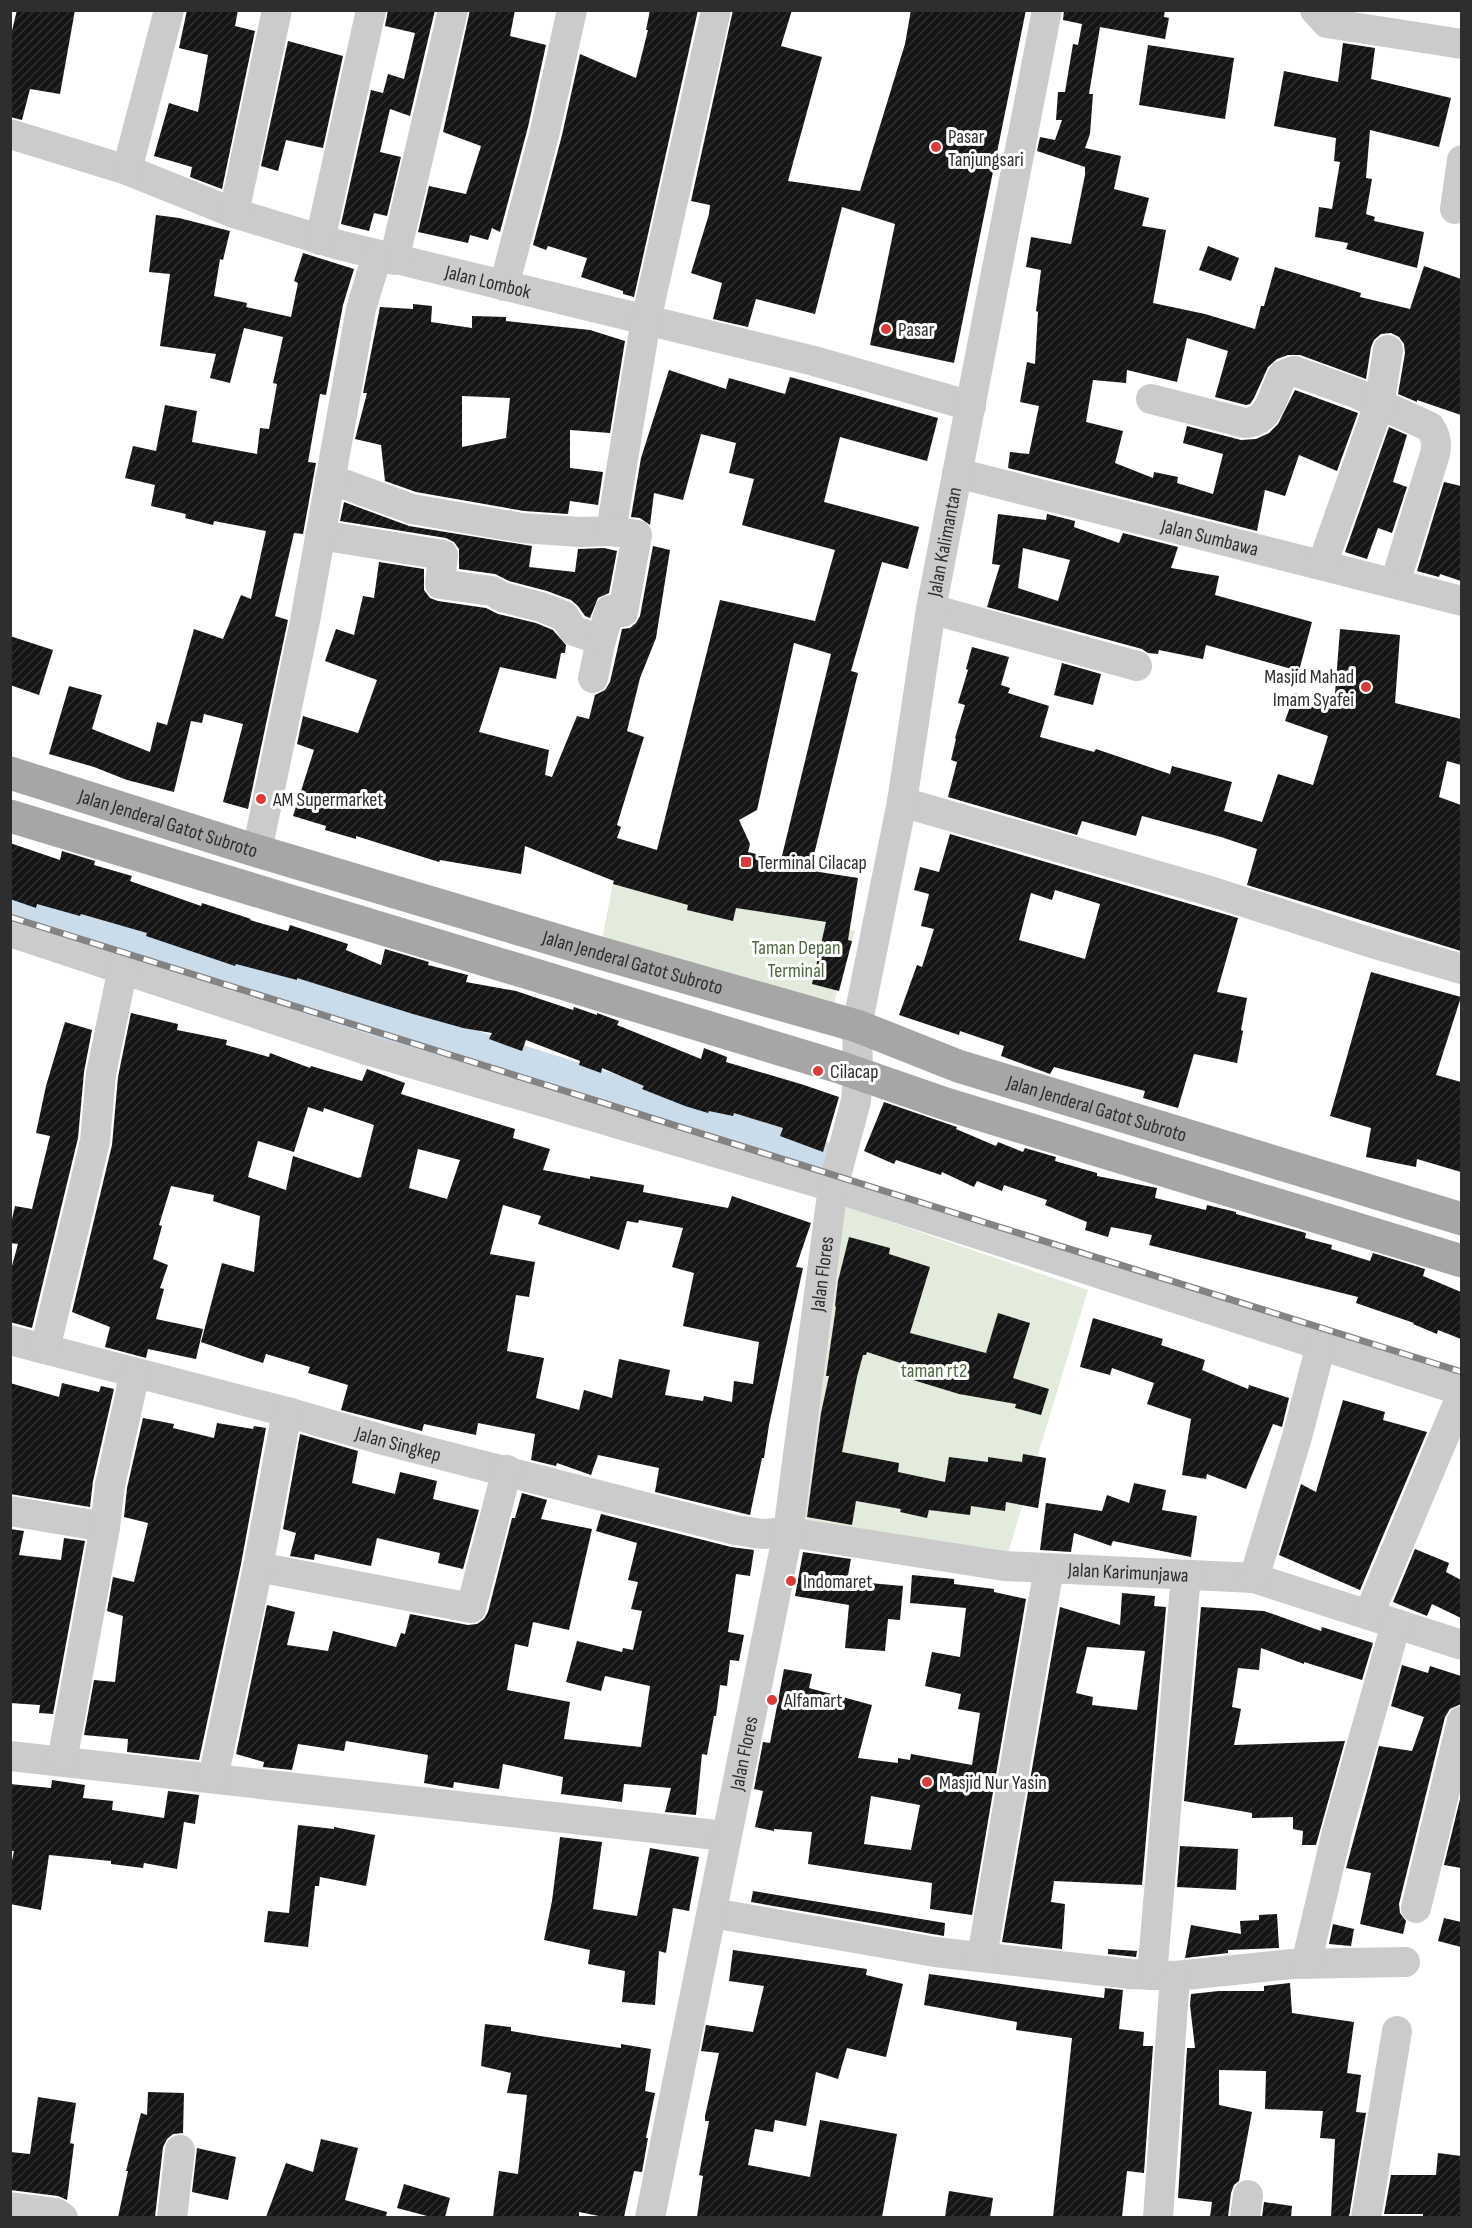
<svg xmlns="http://www.w3.org/2000/svg" width="1472" height="2228" viewBox="0 0 1472 2228" font-family="'Sofia Sans Condensed',sans-serif">
<defs>
<pattern id="building-hatch" width="6" height="6" patternUnits="userSpaceOnUse" patternTransform="scale(1.5)"><rect width="6" height="6" fill="#151515"/><path d="M-1 1l2-2M0 6l6-6M5 7l2-2" fill="none" stroke="#2f2f2f"/></pattern>
</defs>
<rect width="100%" height="100%" fill="#fff"/>
<path fill="#e3ebdc" d="M616,867L855,931L831,1013L601,945Z
M830,1201L1088,1290L1004,1566L788,1532Z"/>
<g fill="none" stroke-linecap="round" stroke-linejoin="round">
<path stroke="#cadbea" stroke-width="44" d="M10,906L817,1161"/>
</g>
<path fill="url(#building-hatch)" fill-rule="evenodd" d="M17,10H75L60,94L30,89L22,120L10,117V39Z
M187,10H238L235,26L255,31L222,189L190,177L192,167L154,156L169,103L198,112L208,55L179,48Z
M388,10H435L410,116L390,109L380,152L401,157L387,216L374,213L369,231L341,224L371,90L383,93L388,74L404,79L415,33L385,26Z
M470,10H515L510,36L546,45L528,127L500,232L492,228L488,240L470,235L468,243L418,232L429,186L466,194L481,146L443,132Z
M650,10H698L634,297L623,294V291L581,277L587,258L548,246L546,250L533,245L562,135L580,54L636,78L648,30H646Z
M733,10H792L781,46L822,57L788,181L860,191L905,44L911,10H1026L954,363L870,345L895,224L842,207L815,314L756,299L748,327L713,319L722,283L691,273L709,214L710,205L691,201Z
M1064,10H1165L1164,17L1169,18L1165,39L1100,27L1089,94H1093L1090,134L1085,148L1121,156L1114,189L1149,198L1142,226L1166,230L1153,303L1205,314L1255,329L1261,306H1264L1275,267L1361,293L1360,297L1410,309L1424,266L1461,279V415L1417,400V402L1398,394L1405,353L1404,344L1399,337L1391,333L1381,334L1374,340L1371,347L1366,379L1300,355H1288L1277,359L1268,367L1254,398L1250,404L1246,405L1215,397L1228,351L1187,338L1177,382L1127,370L1126,383L1093,380L1086,422L1123,431L1115,463L1153,478L1154,472L1178,477L1177,483L1213,494L1223,454L1183,443L1187,426L1241,440L1256,439L1269,433L1278,424L1295,390L1358,413L1337,471L1299,455L1285,496L1265,490L1257,531L1008,468L1010,452L1029,454L1039,406L1020,402L1027,362L1035,364L1038,312L1036,311L1041,270L1026,267L1031,237L1071,244L1085,175V167L1037,151L1040,137L1055,140L1062,120H1056L1058,92H1065L1073,44L1078,45L1082,24L1063,20Z
M288,41L343,56L323,148L286,140L278,171L261,166Z
M1343,43L1375,48L1371,79L1451,98L1439,147L1370,130L1366,178L1372,179L1366,214L1375,217L1374,221L1424,232L1417,268L1346,249L1348,243L1315,237L1319,207L1332,209L1340,162L1334,161L1336,138L1274,126L1284,71L1338,82Z
M1148,45L1234,58L1225,119L1139,105Z
M156,215L179,218L230,231L223,260L220,259L214,296L247,303L246,307L291,317L298,283L294,281L303,253L354,269L343,305L326,395L320,394L308,462L316,463L303,534L294,533L275,616L288,620L248,809L223,802L243,724L204,714L202,723L191,721L174,792L127,780L94,767L49,754L69,686L102,695L92,729L150,752L157,722L167,725L194,629L223,639L241,595L251,599L266,531L214,521L213,525L185,518L186,514L151,506L155,485L125,478L133,446L156,451L165,405L197,411L192,442L257,454L260,428L269,429L277,384L273,383L283,337L244,328L230,383L210,378L216,354L160,346L170,274L149,272Z
M1208,246L1239,258L1231,281L1199,270Z
M413,304L432,306L431,322L472,328V316L506,317V321L590,330L625,341L610,433L570,430V468L603,472L598,505L570,501L568,514L524,511L416,492L385,481L381,445L355,439L367,393H363L380,307L413,309ZM462,396L510,398L506,438L462,447Z
M669,370L726,389L729,378L785,394L790,377L938,418L927,461L840,437L824,502L919,527L908,569L882,562L851,671L858,673L812,863H814L813,871L858,878L848,940L852,941L839,991L812,984L826,922L736,908L733,921L687,910L688,905L613,884L614,881L525,846L521,874L440,860L439,862L356,836V839L325,830L326,826L293,816L314,750L297,744L303,716L358,733L377,680L325,661L336,629L354,635L363,596L374,598L379,562L424,569V590L430,598L438,601L486,608L498,614L536,623L553,630L566,645L565,653H561L556,679L500,667L479,732L549,750L545,775L552,777L577,716L589,719L595,695L605,690L610,682L622,629L630,628L636,623L640,616L653,546L670,550L656,638L640,678L627,731L644,737L617,825L621,827L617,838L657,850L720,600L815,621L835,550L742,525L754,479L729,473L736,443L701,434L683,500L654,493L650,525L640,518L631,517L641,458ZM794,643L831,654L781,860L748,852L750,844L739,820L757,810Z
M1389,427L1407,435L1393,482L1407,487L1392,533L1378,528L1367,559L1345,552Z
M1444,482L1461,486V581L1440,574L1439,577L1417,571Z
M344,502L409,526L532,546L529,567L575,572L578,549L604,548L617,551L609,593L598,598L590,618L585,616L578,606L571,600L547,591L509,581L495,574L459,569V549L454,542L446,538L340,521Z
M998,514L1046,520L1047,514L1075,521L1074,527L1119,543L1123,533L1178,547L1171,568L1219,576L1215,595L1312,622L1299,671L1206,645L1203,659L1159,650L1158,654L1148,653L1142,649L987,607L1000,565L992,564ZM1023,548L1070,560L1058,601L1018,588Z
M1340,629L1400,635L1395,703L1461,719V765L1447,761L1439,797L1461,805V951L1247,885L1257,849L1221,837L1142,816L1136,836L1082,821L1077,835L948,797L957,762L951,760L956,739L955,738L965,705L958,703L968,670L966,669L972,647L1009,657L1001,685L1010,688L1008,693L1049,706L1040,737L1094,752L1096,749L1170,774L1172,766L1232,782L1224,811L1262,822L1278,774L1313,785L1328,736L1285,721L1295,693L1334,707Z
M10,636L53,650L39,695L10,685Z
M1062,663L1101,674L1093,705L1054,695Z
M950,834L1238,918L1217,992L1247,998L1241,1030L1243,1031L1237,1063L1194,1054L1178,1108L1143,1098L1145,1091L1054,1067L1050,1074L1001,1056L1004,1046L960,1031L959,1035L899,1015L917,965L922,967L934,929L921,926L929,894L914,890L920,867L939,872ZM1055,890L1100,904L1085,959L1019,940L1031,893L1052,900Z
M10,843L60,860L62,851L95,861L94,865L132,876L130,881L201,906L202,903L251,919L250,920L288,931L290,925L348,944L346,950L381,965L385,949L429,962L428,965L468,975L466,982L516,991L573,1010L574,1007L597,1015V1013L619,1021L617,1025L701,1059L704,1048L727,1057L726,1062L804,1085L839,1097L823,1152L780,1136L783,1128L734,1113L733,1116L709,1111L708,1113L685,1106L642,1089L644,1086L602,1068L601,1073L579,1065L580,1061L526,1040L522,1051L489,1039L492,1033L463,1028L413,1014L297,978V980L236,964L235,966L146,936L147,933L81,914L80,916L37,904L36,908L10,899Z
M1371,972L1461,997L1436,1075L1461,1082V1172L1417,1159L1416,1167L1366,1157L1371,1128L1330,1116Z
M131,1013L178,1024L177,1030L227,1040L226,1045L269,1057L270,1053L310,1068L311,1066L362,1081L367,1069L405,1083L401,1094L515,1129L513,1138L550,1149L543,1170L590,1179V1176L644,1185L643,1192L728,1208L732,1196L811,1223L796,1267L803,1268L769,1425L764,1458H762L750,1515L655,1492L659,1468L598,1455L591,1475L557,1463L556,1466L531,1460L535,1434L478,1423L476,1435L424,1424L422,1431L341,1410L348,1385L308,1373L310,1367L266,1354L263,1363L201,1342L222,1263L254,1272L260,1216L213,1201L214,1195L171,1186L159,1225L162,1226L153,1259L168,1265L160,1288L164,1289L156,1319L203,1329L196,1359L148,1349L146,1358L105,1347L110,1327L72,1312L112,1145L118,1077ZM308,1107L323,1112L324,1108L374,1125L361,1177L358,1178L293,1156L286,1190L248,1177L258,1141L294,1152ZM418,1149L460,1160L447,1199L409,1188ZM503,1205L541,1216L538,1224L619,1250L627,1221L638,1223L639,1220L683,1228L672,1267L694,1273L683,1326L759,1342L753,1384L734,1381L732,1402L704,1396L703,1401L665,1395L670,1370L619,1359L612,1398L584,1390L579,1410L536,1398L544,1358L507,1351L516,1295L529,1297L535,1262L490,1254Z
M65,1022L92,1030L84,1072L78,1138L32,1328L10,1322V1273L18,1244L10,1243V1228L15,1206L32,1209L50,1136L36,1133L46,1086Z
M884,1102L957,1127L956,1129L996,1146L998,1142L1023,1152L1025,1148L1056,1157L1055,1161L1097,1173V1176L1157,1188L1155,1198L1206,1210L1207,1205L1236,1212V1214L1306,1233L1305,1238L1332,1245L1331,1249L1370,1261L1373,1253L1425,1269L1423,1276L1461,1292V1339L1438,1330L1437,1334L1413,1324L1414,1323L1356,1303L1358,1297L1149,1245L1152,1235L1111,1227L1108,1237L1085,1230L1087,1222L1045,1205L1047,1200L1004,1185L1002,1191L977,1181L974,1187L942,1172L941,1175L896,1160L894,1164L864,1151Z
M849,1237L890,1248L889,1254L930,1267L910,1333L986,1353L998,1313L1030,1323L1013,1378L1049,1389L1041,1415L1015,1408L1016,1404L959,1394L913,1380L916,1368L867,1352L866,1355H863L857,1377L842,1452L899,1463L898,1472L945,1482L949,1457L988,1462V1457L1022,1462L1023,1454L1046,1458L1038,1508L1006,1502L1005,1511L971,1506L970,1515L929,1510L927,1518L900,1512L901,1509L856,1501L852,1525L807,1517L821,1413L829,1376H826L836,1307L835,1306L838,1281Z
M1093,1318L1163,1339L1161,1345L1205,1360L1202,1370L1248,1389L1249,1385L1289,1398L1282,1427L1273,1424L1246,1489L1207,1474L1206,1479L1182,1475L1191,1419L1147,1404L1154,1383L1112,1368L1110,1375L1080,1367Z
M10,1383L59,1397L62,1383L99,1392L101,1386L114,1389L93,1481L90,1507L10,1494Z
M1343,1400L1385,1412L1383,1420L1427,1432L1360,1590L1279,1555L1301,1484L1316,1492Z
M143,1418L174,1424L173,1428L214,1438L217,1423L253,1429L254,1426L266,1428L241,1564L199,1760L127,1752L128,1739L84,1735L94,1680L115,1682L123,1616L107,1611L113,1577L134,1582L148,1523L124,1517L127,1488Z
M300,1434L358,1451L352,1483L395,1494L400,1472L437,1481L433,1499L479,1510L463,1569L438,1563L440,1553L377,1538L371,1566L315,1554L314,1560L290,1556L296,1533L283,1529Z
M1134,1483L1166,1490L1162,1510L1197,1516L1191,1557L1113,1541L1111,1546L1074,1533L1071,1552L1040,1550L1046,1503L1102,1511L1107,1495L1129,1503Z
M522,1493L547,1500L541,1519L592,1529L569,1630L533,1622L528,1647L515,1644L507,1690L570,1702L564,1739L641,1747L650,1686L605,1676L601,1691L566,1682L577,1641L622,1652L623,1648L633,1650L642,1611L631,1609L638,1582L628,1580L637,1543L596,1531L601,1514L731,1547L754,1550L750,1576L736,1574L728,1632L744,1635L739,1661L730,1660L727,1686L720,1685L716,1716H714L707,1755L702,1754L696,1815L665,1812L671,1788L624,1784L622,1802L561,1794L563,1777L503,1764L499,1789L454,1782L453,1788L424,1783L428,1755L346,1741L344,1751L298,1744L292,1770L263,1767L264,1762L236,1754L267,1605L295,1612L287,1645L328,1651L333,1631L396,1647L401,1633L405,1634L410,1614L468,1625L477,1624L484,1619L488,1612L512,1518H515Z
M10,1529L24,1531L19,1555L61,1560L64,1538L85,1541L53,1714L39,1713L40,1705L10,1703Z
M1415,1549L1449,1563L1446,1572L1461,1580V1618L1432,1604L1427,1616L1393,1602Z
M803,1552L851,1559L847,1581L903,1586L900,1620L888,1619L885,1651L845,1648L849,1605L795,1596Z
M912,1575L954,1579V1584L994,1589V1592L1026,1599L972,1915L930,1909L932,1883L808,1864L812,1832L774,1829V1831L755,1827L763,1791L754,1789L763,1742L770,1743L784,1669L812,1674L809,1688L872,1705L858,1758L898,1763V1758L910,1760L911,1754L972,1765L980,1713L958,1709L961,1694L925,1686L932,1652L960,1657L966,1608L910,1603ZM871,1796L920,1805L911,1850L864,1844Z
M1122,1593L1155,1596L1154,1606L1166,1607L1142,1885L1054,1881L1051,1902L1065,1904L1062,1949L1002,1942L1060,1607L1120,1625ZM1087,1647L1145,1651L1137,1710L1092,1705L1093,1697L1076,1693Z
M1201,1607L1264,1611L1321,1631L1322,1627L1373,1643L1362,1680L1304,1662V1664L1261,1648L1259,1670L1238,1668L1232,1707L1241,1709L1234,1745L1345,1741L1316,1845H1302L1303,1831L1293,1829V1817L1252,1818V1813L1184,1801Z
M1402,1665L1428,1673L1430,1666L1461,1676V1704L1450,1709L1445,1717L1399,1904L1400,1913L1406,1921L1403,1934L1360,1924L1371,1873L1346,1868L1379,1746L1412,1751L1424,1717L1391,1706Z
M52,1780L85,1785L83,1798L113,1801L112,1810L164,1818L168,1791L199,1795L195,1824L184,1822L177,1869L144,1863L143,1868L111,1864V1861L49,1855L41,1910L10,1904V1870L14,1851H10V1784L51,1788Z
M1461,1795V1868L1444,1865Z
M298,1825L334,1829V1827L375,1835L366,1886L320,1877L319,1886H315L308,1947L264,1942L268,1911L289,1913Z
M560,1837L602,1842L593,1909L637,1916L650,1848L699,1857L689,1911L673,1908L666,1953L659,1951L655,2005L622,2002L625,1971L588,1964L590,1950L544,1940L552,1901Z
M1180,1846L1238,1849L1236,1890L1177,1887Z
M753,1891L945,1923L944,1936L751,1902Z
M1277,1914L1279,1948L1228,1950V1953L1185,1958L1191,1925L1241,1934L1240,1921L1259,1920V1915Z
M1444,1918L1461,1922V1947L1438,1941Z
M1333,1924L1354,1929L1351,1946L1329,1944Z
M1108,1949L1137,1951L1136,1957L1108,1954Z
M733,1950L867,1969L866,1975L903,1984L886,2057L847,2048L838,2079L816,2072L806,2126L775,2120L773,2132L755,2129L748,2165L810,2177L820,2120L897,2134L882,2217H697L703,2176L699,2175L709,2121H705V2116L719,2053L701,2051L706,2025L753,2032L764,1986L729,1981Z
M929,1974L1104,1998L1105,1988L1123,1990L1119,2029L1144,2032L1143,2046H1153L1144,2173L1127,2171L1122,2217H1053L1072,2038L1016,2030L1017,2022L924,2005Z
M1290,1983L1292,2013L1354,2022L1347,2073L1361,2075L1356,2112L1366,2113L1349,2217H1331L1335,2139L1320,2138L1323,2111L1265,2109L1266,2071L1219,2070V2105L1252,2112L1239,2181L1234,2185L1231,2193L1228,2217H1210L1212,2202L1178,2198L1187,2048H1195L1190,2005L1191,1994L1219,1991H1264V1986Z
M485,2024L511,2027V2031L540,2036L621,2048V2044L651,2049L645,2091L655,2093L646,2138H648L642,2172L634,2171L624,2217H604L579,2212V2217H493L499,2171L518,2174L527,2095L507,2093L511,2073L481,2066Z
M148,2092L184,2093L183,2133L173,2134L167,2139L163,2147L155,2217H118L128,2171H126L141,2113L147,2115Z
M38,2097L76,2103L70,2143L74,2144L67,2200L58,2196L10,2190V2152L30,2154Z
M321,2139L358,2148L345,2200L387,2212L386,2217H266L286,2163L313,2172Z
M197,2148L236,2157L228,2200L192,2192Z
M1438,2153L1461,2156V2217H1423V2214H1384L1391,2175H1436Z
M404,2184L450,2198L445,2217H431L397,2208Z
M949,2191L993,2198L990,2217H945Z
M1264,2202L1292,2206L1291,2217H1262Z"/>
<g fill="none" stroke-linecap="round" stroke-linejoin="round">
<g stroke="#cbcbcb" stroke-width="30">
<path d="M1315,10L1327,23L1462,44"/>
<path id="s1" d="M10,134L127,170L234,213L339,245L814,361L971,406"/>
<path d="M127,170L169,10"/>
<path d="M1455,209L1462,160"/>
<path d="M234,213L277,10"/>
<path d="M320,240L371,10"/>
<path d="M394,260L453,10"/>
<path d="M504,286L545,131L572,10"/>
<path d="M1151,399L1245,423C1270,423 1273,393 1283,375L1294,371L1353,392L1430,427C1436,437 1437,443 1435,454L1395,583"/>
<path id="s2" d="M957,473L1462,601"/>
<path d="M330,479L412,509L522,528L580,532L611,531L646,320L716,10"/>
<path d="M320,535L443,555L440,584L492,591L502,597L541,607L564,616L574,631L601,640L593,678"/>
<path d="M1322,565L1379,405L1388,350"/>
<path d="M931,609L1137,666"/>
<path d="M601,640L610,610L623,612L637,535L611,531"/>
<path d="M902,802L1213,892L1372,943L1462,969"/>
<path d="M257,851L305,621L361,309L377,256"/>
<path d="M10,932L367,1050L833,1187L1462,1391"/>
<path id="s3" d="M10,1340L287,1412L383,1440L735,1530L762,1534L788,1532L1004,1566L1254,1578L1462,1645"/>
<path d="M45,1349L95,1141L101,1074L123,968"/>
<path d="M10,1511L105,1527"/>
<path d="M258,1567L471,1608L507,1470"/>
<path d="M1254,1578L1297,1437L1321,1345"/>
<path d="M1369,1614L1462,1394"/>
<path d="M10,1756L725,1836"/>
<path d="M62,1761L105,1527L110,1485L135,1373"/>
<path d="M213,1778L258,1567L287,1412"/>
<path d="M1416,1908L1462,1721"/>
<path d="M712,1913L935,1952L1131,1974L1175,1976L1292,1964L1405,1962"/>
<path d="M982,1957L1049,1568"/>
<path d="M1306,1964L1337,1832L1396,1624"/>
<path d="M1152,1975L1186,1575"/>
<path d="M10,2207L56,2213L63,2218"/>
<path d="M172,2218L180,2150"/>
<path id="s4" d="M650,2218L788,1532L833,1187L856,1101L858,1074L857,1026L902,802L931,609L1047,10"/>
<path d="M1158,2218L1175,1976"/>
<path d="M1245,2218L1248,2195"/>
<path d="M1366,2218L1397,2031"/>
</g>
<g stroke="#a6a6a6" stroke-width="33">
<path id="s5" d="M10,773L257,851L593,951L857,1026L958,1066L1462,1219"/>
<path d="M10,816L839,1067L946,1104L1462,1261"/>
</g>
<g stroke="#838383" stroke-width="7">
<path id="rail" d="M10,917L1462,1372"/>
</g>
<use href="#rail" stroke="#fff" stroke-width="4.5" stroke-dasharray="14" stroke-linecap="butt"/>
</g>
<g fill="#dc393a" stroke="#fff" stroke-width="2">
<circle cx="936" cy="147" r="6"/>
<circle cx="886" cy="329" r="6"/>
<circle cx="1366" cy="687" r="6"/>
<circle cx="261" cy="799" r="6"/>
<rect x="740" y="856" width="12" height="12" rx="3"/>
<circle cx="818" cy="1071" r="6"/>
<circle cx="791" cy="1581" r="6"/>
<circle cx="772" cy="1700" r="6"/>
<circle cx="927" cy="1782" r="6"/>
</g>
<g text-anchor="middle" stroke-width="6" stroke-linejoin="round" paint-order="stroke">
<g font-size="20" fill="#2e2e2e" stroke="#fff" text-anchor="start">
<text x="948" y="143">Pasar<tspan x="948" dy="23">Tanjungsari</tspan></text>
<text x="898" y="336">Pasar</text>
<text x="1354" y="683" text-anchor="end">Masjid Mahad<tspan x="1354" dy="23">Imam Syafei</tspan></text>
<text x="273" y="806">AM Supermarket</text>
<text x="758" y="869">Terminal Cilacap</text>
<text x="830" y="1078">Cilacap</text>
<text x="803" y="1588">Indomaret</text>
<text x="784" y="1707">Alfamart</text>
<text x="939" y="1789">Masjid Nur Yasin</text>
</g>
<g font-size="20" fill="#2e2e2e" stroke="#fff">
<text dy="7" stroke="none"><textPath href="#s1" startOffset="501">Jalan Lombok</textPath></text>
<text dy="7" stroke="none"><textPath href="#s2" startOffset="261">Jalan Sumbawa</textPath></text>
<text dy="7" stroke="none"><textPath href="#s4" startOffset="1704">Jalan Kalimantan</textPath></text>
<text dy="7" stroke="none"><textPath href="#s5" startOffset="166">Jalan Jenderal Gatot Subroto</textPath></text>
<text dy="7" stroke="none"><textPath href="#s5" startOffset="651">Jalan Jenderal Gatot Subroto</textPath></text>
<text dy="7" stroke="none"><textPath href="#s5" startOffset="1138">Jalan Jenderal Gatot Subroto</textPath></text>
<text dy="7" stroke="none"><textPath href="#s4" startOffset="960">Jalan Flores</textPath></text>
<text dy="7" stroke="none"><textPath href="#s3" startOffset="402">Jalan Singkep</textPath></text>
<text dy="7" stroke="none"><textPath href="#s3" startOffset="1146">Jalan Karimunjawa</textPath></text>
<text dy="7" stroke="none"><textPath href="#s4" startOffset="474">Jalan Flores</textPath></text>
</g>
<g font-size="20" fill="#4e673e" stroke="#fff">
<text x="796" y="954">Taman Depan<tspan x="796" dy="23">Terminal</tspan></text>
<text x="934" y="1377">taman rt2</text>
</g>
</g>
<rect width="1472" height="2228" fill="none" stroke="#2e2e2e" stroke-width="24"/>
</svg>
